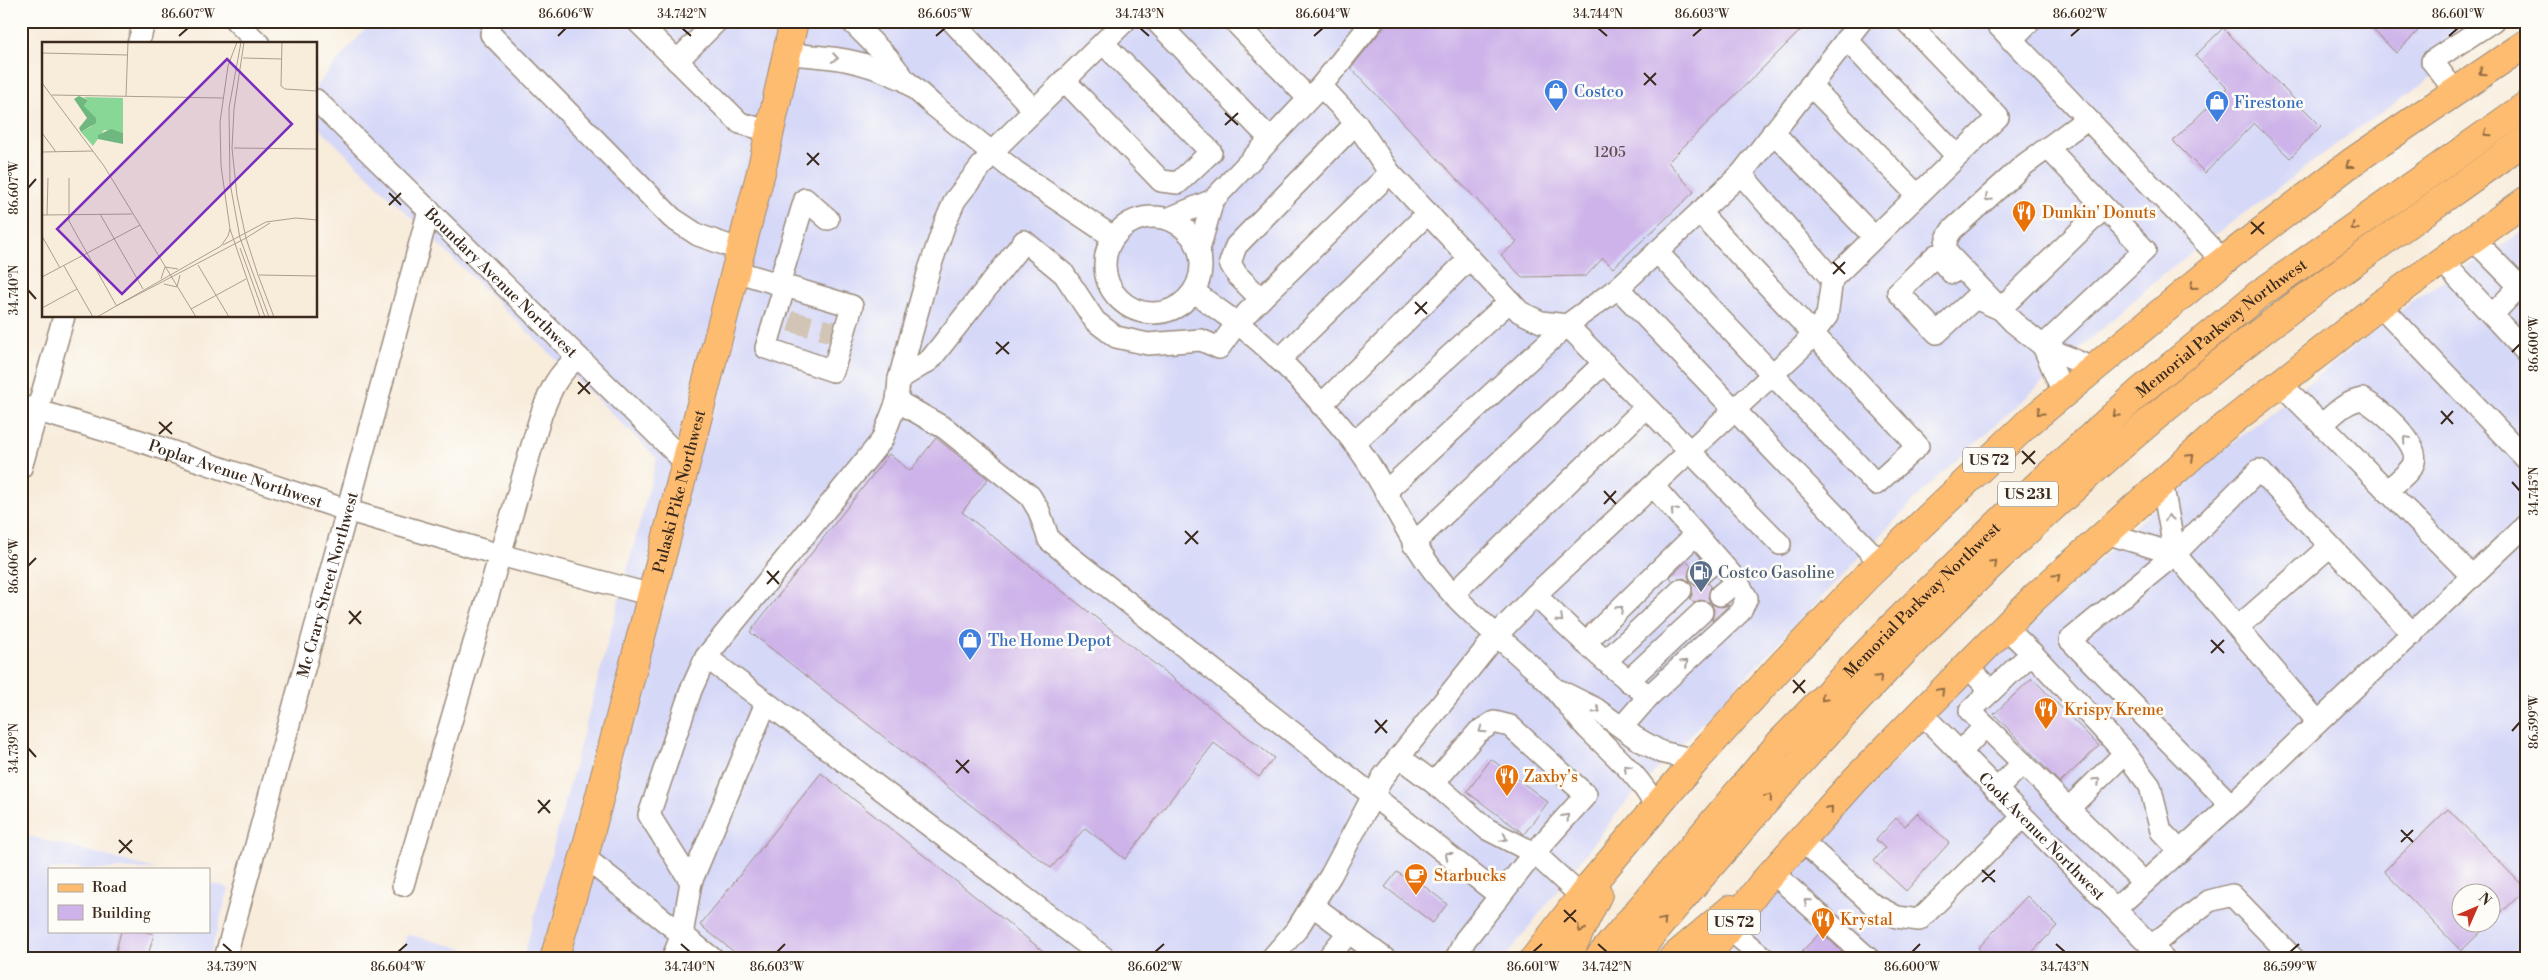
<svg xmlns="http://www.w3.org/2000/svg" width="2548" height="980" viewBox="0 0 2548 980" font-family="'Libre Bodoni',serif">
<rect width="100%" height="100%" fill="#fdfcf7"/>
<filter id="ink" filterUnits="userSpaceOnUse"><feTurbulence type="fractalNoise" baseFrequency=".02" numOctaves="2"/><feDisplacementMap in="SourceGraphic" scale="10" xChannelSelector="R" yChannelSelector="G"/><feConvolveMatrix kernelMatrix="1 2 1 2 8 2 1 2 1" color-interpolation-filters="sRGB"/></filter>
<filter id="wash" filterUnits="userSpaceOnUse"><feTurbulence type="fractalNoise" baseFrequency=".0096" numOctaves="4" result="noise"/><feDisplacementMap in="SourceGraphic" scale="20" xChannelSelector="R" yChannelSelector="G"/><feGaussianBlur stdDeviation="1.12" result="paint"/><feColorMatrix in="noise" values="0 0 0 0 0 0 0 0 0 0 0 0 0 0 0 0 0 1.4 0 .05"/><feComposite in="paint" operator="in"/></filter>
<g filter="url(#wash)">
<rect width="100%" height="100%" fill="#f8ecdb"/>
<path fill="#d6d8f8" fill-rule="evenodd" d="M372,21H2514L2350,134L2163,274L1930,484L1626,802L1504,959H523L657,458L316,125V86Z
M2527,229V959H1722L1763,905L1967,681L2183,482L2412,301ZM2460,892H2490V922H2460Z
M21,834L156,869H49V931H209V883L229,888L209,959H21Z
M407,934L502,959H400Z"/>
<g id="blocks">
<path fill="#cdb3e9" fill-rule="evenodd" d="M1389,21H1810L1668,162L1694,192L1613,268L1603,258L1586,276L1522,277L1501,255L1517,242L1351,68Z
M2365,21H2408L2418,31L2396,53Z
M2223,28L2321,126L2290,158L2254,123L2205,173L2173,141L2227,88L2195,56Z
M936,438L988,479L962,512L1274,758L1259,777L1214,743L1125,859L1085,828L1051,868L750,632L889,454L910,471Z
M1687,561L1691,565L1688,576L1690,582L1684,578L1673,581L1670,577Z
M1690,582L1696,586L1708,583L1711,586L1708,597L1710,603L1700,600L1694,603L1690,599L1693,593Z
M1711,604L1722,607L1729,605L1712,621L1714,610Z
M2032,678L2099,746L2060,783L1994,714Z
M1491,759L1548,802L1524,834L1467,792Z
M821,773L1053,959H743L700,925Z
M2448,809L2526,889L2461,951L2384,871ZM2460,892H2490V922H2460Z
M1917,813L1949,843L1906,891L1874,861L1885,848L1876,840L1896,818L1905,826Z
M1397,872L1411,882L1414,878L1447,904L1433,923L1385,887Z
M2027,896L2057,926L2026,959H1989L1978,948Z
M121,931H142L154,934L147,959H114Z
M1821,932L1850,959H1810L1802,951Z"/>
</g>
</g>
<g filter="url(#ink)">
<use href="#blocks" fill-opacity="0" stroke="#9a8b7c" stroke-width="1"/>
<g fill="none" stroke-linecap="round" stroke-linejoin="round">
<path stroke="#d2c5b5" stroke-width="21" stroke-dasharray="21 11" stroke-linecap="butt" d="M790,321L832,332"/>
<g stroke="#9a8b7c" stroke-width="24">
<g id="minor">
<path d="M236,21L259,44"/>
<path d="M637,21L740,123L769,131"/>
<path d="M851,21L888,58L905,80L933,105L1016,172L1113,237"/>
<path d="M952,21L1034,110"/>
<path d="M1156,21L1270,139"/>
<path d="M1234,21L1308,98"/>
<path d="M1994,21L2223,261"/>
<path d="M491,34L672,218L698,235L741,250"/>
<path d="M1846,39L1957,156"/>
<path d="M2011,40L2030,21"/>
<path d="M138,44L145,21"/>
<path d="M787,54C833,57 860,59 902,79"/>
<path d="M677,61L717,21"/>
<path d="M1064,80L1161,181L1178,183L1211,152L1103,43"/>
<path d="M1810,85L1917,195"/>
<path d="M1321,86L1356,123L1390,173L1520,312L1541,322L1567,325L1618,288L1741,174"/>
<path d="M2455,91L2432,61L2493,21"/>
<path id="s1" d="M316,100L686,463"/>
<path d="M2087,119L2024,165L1952,230C1946,239 1944,244 1948,254L2013,322L2043,346L2092,368"/>
<path d="M1356,123L1236,246L1230,263L1237,275L1261,299L1390,173"/>
<path d="M1773,132L1874,237"/>
<circle cx="1153" cy="265" r="48"/>
<path d="M1167,219L1213,200L1321,86L1373,21"/>
<path d="M2473,239L2527,294"/>
<path d="M1199,249L1213,200"/>
<path d="M1657,252L1876,484L1918,446L1700,213"/>
<path d="M2442,261L2527,353"/>
<path d="M735,271L852,306L833,371L766,348L785,285"/>
<path d="M1952,273L1936,255L1898,292L1937,333L1975,298L1998,308"/>
<path d="M1832,279L1998,117L1906,21"/>
<path d="M779,284L805,199L828,219"/>
<path d="M1618,288L1881,563"/>
<path d="M1194,291C1208,303 1222,312 1237,323C1278,354 1315,395 1348,435C1389,484 1406,544 1451,592C1483,627 1521,654 1553,687C1565,700 1575,715 1587,728C1612,753 1640,776 1656,807"/>
<path d="M2380,305L2527,460"/>
<path d="M2000,309L2104,208"/>
<path d="M2493,314L2519,287"/>
<path d="M2043,346L2145,250L2049,149"/>
<path d="M2043,346L2063,392"/>
<path d="M1279,360L1428,213"/>
<path d="M899,379L930,360L1024,241L1064,274L1095,321L1116,337L1148,344L1201,340L1219,348L1237,323L1261,299"/>
<path d="M2280,383L2473,577"/>
<path d="M897,401L946,429L1030,496L1039,511L1049,540L1500,896"/>
<path d="M1321,405L1469,259"/>
<path id="s2" d="M21,406L137,440L346,510L500,555L652,595"/>
<path d="M2322,425C2335,413 2345,402 2362,399C2378,408 2420,442 2414,462C2411,472 2395,483 2387,491"/>
<path d="M1354,443L1510,301"/>
<path d="M21,468L64,316"/>
<path d="M2162,482L2175,554L2318,722"/>
<path d="M1385,492L1567,325L1780,544"/>
<path d="M2106,533L2175,554"/>
<path d="M1413,544L1604,363"/>
<path d="M1700,574L1717,560"/>
<path d="M1453,594L1646,407"/>
<path d="M1535,595C1572,630 1608,667 1649,696"/>
<path d="M1720,595L1737,581"/>
<path d="M2005,627L2032,653L1970,711L2144,883"/>
<path d="M2238,627L2330,546"/>
<path d="M1585,643L1695,535"/>
<path d="M2032,653L2125,753L2150,786L2161,831L2180,851"/>
<path d="M1606,661L1681,590"/>
<path d="M1967,666L1991,691"/>
<path d="M1628,681L1702,612"/>
<path d="M1560,691L1596,709L1636,738L1661,752L1696,760"/>
<path id="s3" d="M1920,712L2164,959"/>
<path d="M1622,727L1649,696L1740,612L1747,598L1737,581L1653,486"/>
<path d="M1960,753L1985,726"/>
<path d="M1399,757L1434,783"/>
<path d="M1996,790L2023,763"/>
<path d="M2231,805L2070,640L2175,554L2259,470L2413,634"/>
<path d="M2069,808L2125,753"/>
<path d="M1802,841L1872,904L1897,917L1919,920L2023,817"/>
<path d="M584,857L713,959"/>
<path d="M1772,872L1869,959"/>
<path d="M691,882L766,703"/>
<path d="M403,885L541,415C551,389 556,376 578,357"/>
<path d="M1312,905L1385,959"/>
<path d="M2115,909L2231,805L2527,524"/>
<path d="M1729,929L1765,959"/>
<path d="M2151,946L2209,901L2232,895L2294,959"/>
<path id="s4" d="M225,959L429,210"/>
<path d="M672,959L682,935L691,882L649,815L691,690L706,657"/>
<path d="M1106,959L706,657L882,440L897,401L899,379L929,270L945,223L955,200L993,151L1125,21"/>
<path d="M1271,959L1297,929L1331,875L1383,777L1496,636L1535,595L1803,346L1827,316L1832,279L1741,174L1861,21"/>
<path d="M1327,959L1349,932"/>
<path d="M1456,959L1465,940L1534,853L1586,795L1510,726L1494,722L1478,732L1434,783L1487,829L1534,853L1581,896"/>
</g>
</g>
<g stroke="#9a8b7c" stroke-width="30">
<g id="major">
<path id="s5" d="M554,959L584,857L761,172L794,21"/>
</g>
</g>
<g stroke="#9a8b7c" stroke-width="30">
<g id="highway">
<path d="M1534,959L1587,889L1696,760L1781,666L1866,577L2028,423L2223,261L2352,162L2527,43"/>
<path d="M1566,959L1598,894"/>
<path id="s6" d="M1598,959L1780,743L1895,624L2038,485L2142,390L2258,295L2527,105"/>
<path d="M1632,959C1662,920 1695,884 1727,846C1869,679 2026,522 2197,382C2302,296 2416,219 2527,139"/>
<path d="M1672,959L1731,909"/>
<path d="M1705,959L1762,884L1856,779L2034,598L2222,429L2380,305L2527,200"/>
</g>
</g>
<use href="#minor" stroke="#fff" stroke-width="21"/>
<use href="#major" stroke="#febc70" stroke-width="28"/>
<use href="#highway" stroke="#febc70" stroke-width="28"/>
</g>
<defs><path id="oneway-chevron" d="M-2-3.5L2.5 0L-2 3.5" fill="none" stroke-width="1.6" stroke-linecap="round" stroke-linejoin="round" transform="scale(1.25)"/></defs>
<g stroke="#a79f9a">
<use href="#oneway-chevron" transform="translate(835 58) rotate(9)"/>
<use href="#oneway-chevron" transform="translate(1988 198) rotate(137)"/>
<use href="#oneway-chevron" transform="translate(2406 439) rotate(-131)"/>
<use href="#oneway-chevron" transform="translate(1674 511) rotate(-131)"/>
<use href="#oneway-chevron" transform="translate(2169 518) rotate(-100)"/>
<use href="#oneway-chevron" transform="translate(1620 609) rotate(-44)"/>
<use href="#oneway-chevron" transform="translate(1560 619) rotate(44)"/>
<use href="#oneway-chevron" transform="translate(1685 663) rotate(-43)"/>
<use href="#oneway-chevron" transform="translate(1597 710) rotate(30)"/>
<use href="#oneway-chevron" transform="translate(1482 730) rotate(145)"/>
<use href="#oneway-chevron" transform="translate(1627 768) rotate(-135)"/>
<use href="#oneway-chevron" transform="translate(2097 781) rotate(-44)"/>
<use href="#oneway-chevron" transform="translate(1566 817) rotate(-48)"/>
<use href="#oneway-chevron" transform="translate(1504 838) rotate(27)"/>
<use href="#oneway-chevron" transform="translate(1448 855) rotate(-142)"/>
<use href="#oneway-chevron" transform="translate(1807 902) rotate(-139)"/>
</g>
<g stroke="#936c43">
<use href="#oneway-chevron" transform="translate(2482 72) rotate(145)"/>
<use href="#oneway-chevron" transform="translate(2487 133) rotate(145)"/>
<use href="#oneway-chevron" transform="translate(2349 165) rotate(143)"/>
<use href="#oneway-chevron" transform="translate(2354 227) rotate(144)"/>
<use href="#oneway-chevron" transform="translate(2193 286) rotate(141)"/>
<use href="#oneway-chevron" transform="translate(2040 412) rotate(138)"/>
<use href="#oneway-chevron" transform="translate(2116 414) rotate(138)"/>
<use href="#oneway-chevron" transform="translate(2191 457) rotate(-42)"/>
<use href="#oneway-chevron" transform="translate(1994 563) rotate(-44)"/>
<use href="#oneway-chevron" transform="translate(2057 577) rotate(-42)"/>
<use href="#oneway-chevron" transform="translate(1879 678) rotate(-46)"/>
<use href="#oneway-chevron" transform="translate(1941 691) rotate(-45)"/>
<use href="#oneway-chevron" transform="translate(1824 698) rotate(134)"/>
<use href="#oneway-chevron" transform="translate(1769 797) rotate(-50)"/>
<use href="#oneway-chevron" transform="translate(1830 809) rotate(-49)"/>
<use href="#oneway-chevron" transform="translate(1663 921) rotate(-50)"/>
<use href="#oneway-chevron" transform="translate(1581 929) rotate(117)"/>
</g>
</g>
<path fill="none" stroke="#3b2a1e" stroke-width="2" d="M682,28L691,36M1140,28L1149,36M1598,28L1607,36M179,36L188,28M558,36L566,28M936,36L945,28M1314,36L1323,28M1693,36L1702,28M2071,36L2080,28M2449,36L2458,28M1644,73L1656,85M1644,85L1656,73M1225,113L1238,125M1225,125L1238,113M807,153L819,165M807,165L819,153M28,188L36,179M389,193L401,205M389,205L401,193M2251,222L2264,234M2251,234L2264,222M1833,262L1845,274M1833,274L1845,262M28,290L36,299M1415,302L1427,314M1415,314L1427,302M996,342L1009,354M2512,352L2520,344M996,354L1009,342M578,382L590,394M578,394L590,382M2441,411L2453,424M159,422L172,434M2441,424L2453,411M159,434L172,422M2022,451L2035,464M2022,464L2035,451M2512,482L2520,491M1604,491L1616,504M1604,504L1616,491M1185,531L1198,544M1185,544L1198,531M28,566L36,558M767,571L779,584M767,584L779,571M349,611L361,624M349,624L361,611M2211,640L2224,653M2211,653L2224,640M1793,680L1805,693M1793,693L1805,680M1375,720L1387,733M2512,731L2520,722M1375,733L1387,720M28,748L36,757M956,760L969,773M956,773L969,760M538,800L550,813M538,813L550,800M2401,830L2413,842M119,840L132,853M2401,842L2413,830M119,853L132,840M1982,870L1995,882M1982,882L1995,870M1564,910L1576,922M1564,922L1576,910M223,944L232,952M681,944L690,952M1598,944L1607,952M2056,944L2065,952M398,952L407,944M777,952L785,944M1155,952L1164,944M1533,952L1542,944M1912,952L1920,944M2290,952L2299,944"/>
<defs>
<g id="shop-pin" transform="scale(1.25)"><path d="M0 17L-7.5 6A9.5 9.5 0 1 1 7.5 6Z" fill="#3f7fe0" stroke="#fdfcf7"/><path d="M-5-2.5h2.3a2.7 3.5 0 0 1 5.4 0H5L5.5 6h-11ZM-1.5-2.5h3a1.5 2.3 0 0 0-3 0Z" fill="#fff"/></g>
<g id="restaurant-pin" transform="scale(1.25)"><path d="M0 17L-7.5 6A9.5 9.5 0 1 1 7.5 6Z" fill="#e8710a" stroke="#fdfcf7"/><path d="M-5-6h1v4h1v-4h1v4h1v-4h1v5L-1.5 .5V6h-2V.5L-5-1ZM5-6V6H3V1.5H1.5Q1.5-4 5-6Z" fill="#fff"/></g>
<g id="fuel-pin" transform="scale(1.25)"><path d="M0 17L-7.5 6A9.5 9.5 0 1 1 7.5 6Z" fill="#5c6f8a" stroke="#fdfcf7"/><path d="M-5.5-6h7V0h2V4h1.3V-2.5L3-4.5l.8-.8L6-3V5H2.5V1h-1V6h-7ZM-4.2-4.7v3.2H.2V-4.7Z" fill="#fff"/></g>
<g id="cafe-pin" transform="scale(1.25)"><path d="M0 17L-7.5 6A9.5 9.5 0 1 1 7.5 6Z" fill="#e8710a" stroke="#fdfcf7"/><path d="M-5.5-4.5H6V0H3Q3 3.5 0 3.5H-2.5Q-5.5 3.5-5.5 0ZM3-3.2v2h1.7v-2ZM-6 4.5H4V6H-6Z" fill="#fff"/></g>
</defs>
<g fill-rule="evenodd">
<use href="#shop-pin" x="1556" y="91"/>
<use href="#shop-pin" x="2217" y="102"/>
<use href="#restaurant-pin" x="2024" y="212"/>
<use href="#fuel-pin" x="1701" y="572"/>
<use href="#shop-pin" x="970" y="640"/>
<use href="#restaurant-pin" x="2046" y="709"/>
<use href="#restaurant-pin" x="1507" y="776"/>
<use href="#cafe-pin" x="1416" y="875"/>
<use href="#restaurant-pin" x="1823" y="919"/>
</g>
<g text-anchor="middle" stroke-width="5" stroke-linejoin="round" paint-order="stroke">
<g font-size="14" fill="#604c51">
<text x="1610" y="157">1205</text>
</g>
<g fill="#fdfcf7" stroke="#75695f" stroke-width="1">
<rect x="1963" y="447.5" width="52" height="25" rx="4"/>
<rect x="1998" y="481.5" width="60" height="25" rx="4"/>
<rect x="1708" y="909.5" width="52" height="25" rx="4"/>
</g>
<g font-size="15" font-weight="bold" fill="#3b2a1e">
<text x="1989" y="465">US 72</text>
<text x="2028" y="499">US 231</text>
<text x="1734" y="927">US 72</text>
</g>
<g font-size="16" fill="#366cbe" stroke="#fdfcf7" text-anchor="start">
<text x="1574" y="97">Costco</text>
<text x="2234" y="108">Firestone</text>
<text x="988" y="646">The Home Depot</text>
</g>
<g font-size="16" fill="#c56008" stroke="#fdfcf7" text-anchor="start">
<text x="2042" y="218">Dunkin' Donuts</text>
<text x="2064" y="715">Krispy Kreme</text>
<text x="1524" y="782">Zaxby's</text>
<text x="1434" y="881">Starbucks</text>
<text x="1840" y="925">Krystal</text>
</g>
<g font-size="16" fill="#3b2a1e" stroke="#fdfcf7">
<text dy="6" stroke="none"><textPath href="#s1" startOffset="260">Boundary Avenue Northwest</textPath></text>
<text dy="6" stroke="none"><textPath href="#s6" startOffset="889">Memorial Parkway Northwest</textPath></text>
<text dy="6" stroke="none"><textPath href="#s2" startOffset="225">Poplar Avenue Northwest</textPath></text>
<text dy="6" stroke="none"><textPath href="#s5" startOffset="484">Pulaski Pike Northwest</textPath></text>
<text dy="6" stroke="none"><textPath href="#s4" startOffset="388">Mc Crary Street Northwest</textPath></text>
<text dy="6" stroke="none"><textPath href="#s6" startOffset="484">Memorial Parkway Northwest</textPath></text>
<text dy="6" stroke="none"><textPath href="#s3" startOffset="174">Cook Avenue Northwest</textPath></text>
</g>
<g font-size="16" fill="#4e5e75" stroke="#fdfcf7" text-anchor="start">
<text x="1718" y="578">Costco Gasoline</text>
</g>
</g>
<g transform="translate(42 42)">
<rect width="275" height="275" fill="#f8ecdb"/>
<path d="M42,55L81,56V91L62,88L51,104L39,90L50,84L42,64L46,58Z" fill="#88d796"/>
<path d="M37,54L46,58L42,64L54,76V81L39,90L37,86L45,76L32,57ZM69,87L81,91V102L56,97V93Z" fill="#6eb87f"/>
<path fill="none" stroke="#ac9e8f" stroke-width="1" d="M199,0L187,66L188,141L198,196L227,275M240,0L239,44L243,47L275,49M0,11L85,13M201,16L240,17M0,41L62,124L154,275M10,53L181,56M84,54L86,0M0,91L14,110M192,106L275,107M0,110L51,109M27,136V179L74,263M58,172L101,247M1,173L90,172M5,173L6,136M188,187L218,275M0,194L18,226M181,203L224,180L254,176L275,178M198,206L223,275M156,223L187,275M22,224L51,275M216,233L204,196L228,181M216,233L232,275M217,233L275,234M0,235L98,183M119,237L123,225L136,227M122,242L135,245L138,233M74,264L204,196L195,154L190,106L192,67L202,0M0,266L35,247M149,267L204,237M55,275L179,204L186,194L188,187L179,124L178,80L186,24L195,0"/>
<path fill="#7b2cbf" fill-opacity="0.15" stroke="#7b2cbf" stroke-width="2.5" d="M185,17L250,82L80,252L15,187Z"/>
<rect width="275" height="275" fill="none" stroke="#3b2a1e" stroke-width="2.5"/>
</g>
<rect width="2548" height="980" fill="none" stroke="#fdfcf7" stroke-width="55"/>
<rect x="48" y="868" width="162" height="65" fill="#fdfcf7" stroke="#afa8a0"/>
<rect x="58" y="884" width="25" height="8" fill="#febc70" stroke="#afa8a0"/>
<text x="92" y="892" font-size="15" fill="#3b2a1e">Road</text>
<rect x="58" y="905" width="25" height="15" fill="#cdb3e9" stroke="#afa8a0"/>
<text x="92" y="918" font-size="15" fill="#3b2a1e">Building</text>
<g transform="translate(2476 908) rotate(45)"><circle r="24" fill="#fdfcf7" stroke="#afa8a0"/>
<path d="M0-4L9 19L0 12L-9 19Z" fill="#c8321e"/>
<text y="-8" font-size="14" font-weight="bold" text-anchor="middle" fill="#3b2a1e">N</text>
</g>
<rect x="28" y="28" width="2492" height="924" fill="none" stroke="#3b2a1e" stroke-width="2"/>
<g font-size="12" text-anchor="middle" fill="#3b2a1e">
<text x="188" y="18">86.607°W</text>
<text x="566" y="18">86.606°W</text>
<text x="682" y="18">34.742°N</text>
<text x="945" y="18">86.605°W</text>
<text x="1140" y="18">34.743°N</text>
<text x="1323" y="18">86.604°W</text>
<text x="1598" y="18">34.744°N</text>
<text x="1702" y="18">86.603°W</text>
<text x="2080" y="18">86.602°W</text>
<text x="2458" y="18">86.601°W</text>
<text transform="translate(14 188) rotate(-90)" y="4">86.607°W</text>
<text transform="translate(14 290) rotate(-90)" y="4">34.740°N</text>
<text transform="translate(2534 344) rotate(-90)" y="4">86.600°W</text>
<text transform="translate(2534 491) rotate(-90)" y="4">34.745°N</text>
<text transform="translate(14 566) rotate(-90)" y="4">86.606°W</text>
<text transform="translate(2534 722) rotate(-90)" y="4">86.599°W</text>
<text transform="translate(14 748) rotate(-90)" y="4">34.739°N</text>
<text x="232" y="971">34.739°N</text>
<text x="398" y="971">86.604°W</text>
<text x="690" y="971">34.740°N</text>
<text x="777" y="971">86.603°W</text>
<text x="1155" y="971">86.602°W</text>
<text x="1533" y="971">86.601°W</text>
<text x="1607" y="971">34.742°N</text>
<text x="1912" y="971">86.600°W</text>
<text x="2065" y="971">34.743°N</text>
<text x="2290" y="971">86.599°W</text>
</g>
</svg>
